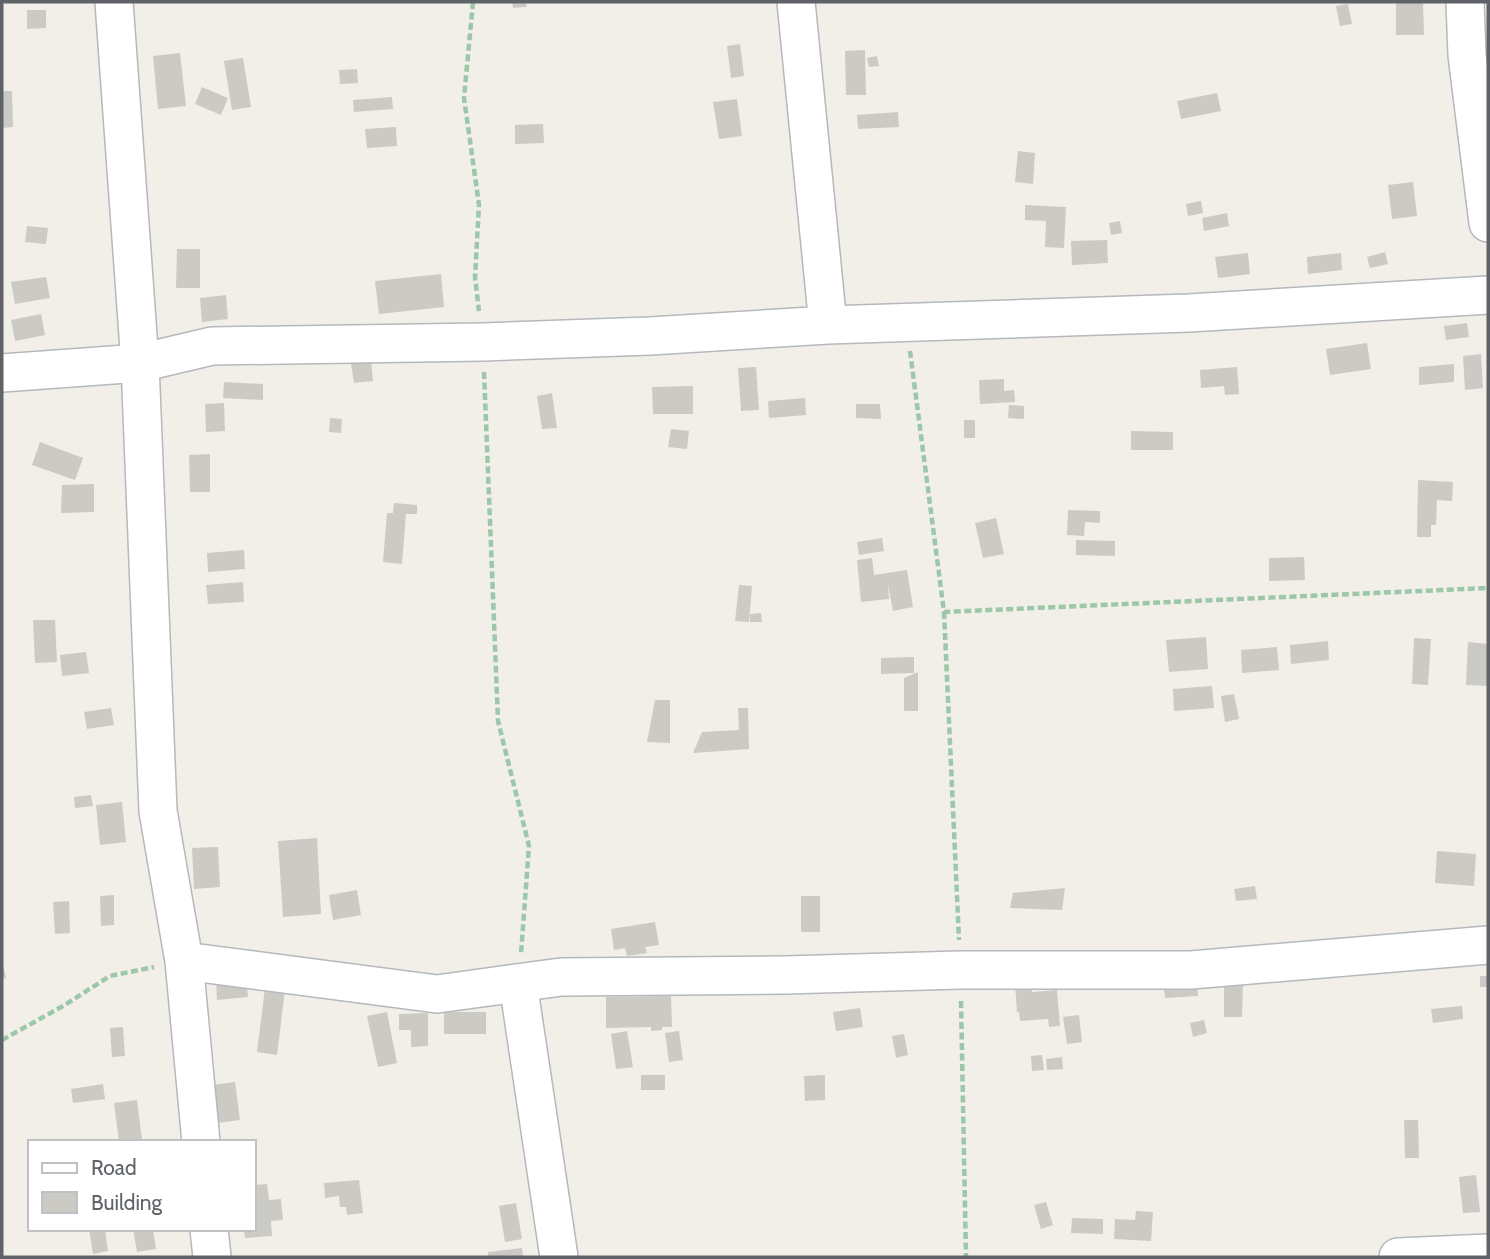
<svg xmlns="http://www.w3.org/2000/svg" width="1490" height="1259" viewBox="0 0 1490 1259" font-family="Cabin,sans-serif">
<rect width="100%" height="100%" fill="#f1efe8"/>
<path fill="#cccac5" d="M512,2H526L527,7L513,8Z
M1396,2H1423L1424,35H1396Z
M1348,4L1352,24L1340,26L1336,6Z
M27,10H46V28L27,29Z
M740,44L744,76L731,78L727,46Z
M865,50L866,95H846L845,51Z
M180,53L186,106L158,109L153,56Z
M877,56L879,66L869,67L867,58Z
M243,58L251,107L232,110L224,61Z
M357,69L358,83L340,84L339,70Z
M202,87L228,98L221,115L195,104Z
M2,91H12L13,127L2,128Z
M1217,93L1221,111L1181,119L1177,101Z
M392,97L393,109L354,112L353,100Z
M737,99L742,136L719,139L713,102Z
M898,112L899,127L858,129L857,115Z
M543,124L544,143L515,144V125Z
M396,127L397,146L367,148L365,129Z
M1018,151L1035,153L1033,184L1015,182Z
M1413,182L1417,216L1392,219L1388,185Z
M1201,201L1203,213L1188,216L1186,204Z
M1025,205L1066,207L1064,248L1045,247L1046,221L1025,220Z
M1227,213L1229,226L1204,231L1202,218Z
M1120,221L1122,233L1111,235L1109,223Z
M27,226L48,228L46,244L25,242Z
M1107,240L1108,263L1072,265L1071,241Z
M177,249H200V288H176Z
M1385,252L1388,264L1370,268L1367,257Z
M1248,253L1250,274L1218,278L1215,257Z
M1341,253L1342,270L1308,274L1307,257Z
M441,274L444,307L379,314L375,281Z
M46,277L50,298L15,304L11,282Z
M226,295L228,319L202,322L200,298Z
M41,314L45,335L15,341L11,320Z
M1467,323L1469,337L1446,340L1444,326Z
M1367,343L1371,369L1330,375L1326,349Z
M1481,354L1483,388L1465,390L1463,356Z
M371,361L373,381L354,383L351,364Z
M1454,364V382L1419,385V367Z
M756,367L759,410L741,411L738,368Z
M1237,367L1239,394L1225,395L1224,386L1201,388L1200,370Z
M1004,379V391L1014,390L1015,402L980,404L979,380Z
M224,382L263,384V400L223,398Z
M693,386V414H653L652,387Z
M552,393L557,428L542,429L537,396Z
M805,398L806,415L769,418L768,401Z
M224,403L225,431L206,432L205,404Z
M856,404H880L881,419L856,418Z
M1009,405L1024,406V419L1008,418Z
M330,418L342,419L341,433L329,432Z
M964,420H975V438H964Z
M671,429L689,431L687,449L668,447Z
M1131,431L1173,432V450H1131Z
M40,442L83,458L75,480L32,465Z
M210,454V492H190L189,455Z
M1418,480L1453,482L1452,501L1437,500L1436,525H1431V537H1417Z
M94,484V512L61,513L62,485Z
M394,503L417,505V514H406L402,564L383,562L387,513H393Z
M1068,510L1100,511V523L1085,522L1084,536L1067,535Z
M996,518L1004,554L983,558L975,523Z
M882,538L884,551L859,555L857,542Z
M1076,540L1115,541V556L1076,555Z
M244,550L245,569L208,572L207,553Z
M1304,557L1305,580L1269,581V558Z
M872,558L874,575L907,570L913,607L893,611L888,584L889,599L861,602L857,560Z
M243,582L244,602L208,604L206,585Z
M739,585L752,586L749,622L735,621Z
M761,613L762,622H750V614Z
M33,620H55L57,662L35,663Z
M1206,637L1208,669L1169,672L1166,640Z
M1414,638L1431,639L1428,685L1412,684Z
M1328,641L1329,660L1291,664L1290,645Z
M1468,642L1488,644V686L1466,685Z
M1277,647L1279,670L1242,673L1241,650Z
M86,652L89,673L62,676L60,655Z
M914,657V673L881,674V658Z
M918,672V711H904V678Z
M1212,686L1214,708L1174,711L1173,689Z
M1234,694L1239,719L1225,722L1221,696Z
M655,700H670V743L647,742Z
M111,708L114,725L87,729L84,712Z
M738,708H748L749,749L693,753L702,732L739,730Z
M91,795L93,806L75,808L74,797Z
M122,802L126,842L100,845L96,805Z
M317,838L321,914L283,917L278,841Z
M218,847L220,887L194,889L192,848Z
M1437,851L1476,854L1474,886L1435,883Z
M1255,886L1257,899L1236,901L1234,889Z
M1065,888L1062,910L1010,908L1013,893Z
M357,890L361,915L333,920L329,895Z
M114,895V925L101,926L100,896Z
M801,896H820V932H801Z
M69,901L70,933L55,934L53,902Z
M655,922L659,945L645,947L647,953L627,956L625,948L614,950L611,929Z
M2,960L6,978L2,979Z
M246,975L248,997L217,1000L216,978Z
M1196,975L1198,996L1165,998L1163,978Z
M1480,976H1488V987H1480Z
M1031,983L1032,992L1057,990L1060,1026L1049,1027L1048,1019L1020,1021L1019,1012H1017L1015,984Z
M1224,983L1243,984L1242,1017H1224Z
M265,988L285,990L277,1055L257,1052Z
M671,996L672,1027H662V1030L651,1031V1027L606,1028V997Z
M1462,1006L1463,1019L1433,1023L1431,1009Z
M860,1008L863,1027L836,1031L833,1012Z
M387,1012L397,1063L378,1067L367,1016Z
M444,1012H486V1034H444Z
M428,1013V1046L411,1047V1030H399V1014Z
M1079,1015L1082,1042L1067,1044L1063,1017Z
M1204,1020L1207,1033L1193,1037L1190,1023Z
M123,1027L125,1056L112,1057L110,1028Z
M627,1031L633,1067L616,1069L611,1034Z
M679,1031L683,1060L669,1062L665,1033Z
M904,1034L908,1055L896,1058L892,1036Z
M1042,1055L1044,1070L1032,1071L1031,1056Z
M1062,1057L1063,1069L1047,1070L1046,1059Z
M641,1075H665V1090H641Z
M825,1075V1100L805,1101L804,1076Z
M235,1082L240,1120L217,1123L212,1085Z
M103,1084L105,1099L73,1103L71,1089Z
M137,1100L142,1139L119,1142L114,1103Z
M1404,1120H1418L1419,1158H1405Z
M1476,1175L1480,1212L1463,1213L1459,1177Z
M359,1180L363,1213L347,1215L346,1207H340L339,1196L325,1198L324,1183Z
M267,1184L269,1200L281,1199L283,1220L271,1221L272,1236L245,1238L244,1229H254V1185Z
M1046,1202L1053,1225L1041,1229L1034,1205Z
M516,1203L522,1239L505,1242L499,1206Z
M1136,1211L1153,1212L1151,1241L1114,1239L1115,1219L1135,1220Z
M1072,1218L1103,1219V1234L1071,1233Z
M89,1229H105L108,1251L93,1254Z
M133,1229H153L156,1249L137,1252Z
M522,1248L523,1257H488V1252Z"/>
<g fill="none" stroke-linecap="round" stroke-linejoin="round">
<g stroke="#b5b8bc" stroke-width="40">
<path id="minor" d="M796,2L828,325
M1465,2L1467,55L1488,223
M2,373L140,363L114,2
M184,961L437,994L561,977L785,975L960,970H1191L1488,945
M518,983L559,1257
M201,1142L184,961L158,811L140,363L212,346L483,342L650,336L828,325L1189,313L1488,295
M209,1229L212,1257
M1398,1257L1488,1253"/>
</g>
<path stroke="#9cc7a9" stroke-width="4.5" stroke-dasharray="7 3.5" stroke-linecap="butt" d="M473,2L464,98L479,205L475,277L479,311
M910,351L944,612L1488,588
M484,372L498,721L529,846L521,954
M944,612L959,940
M961,1001L966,1257
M2,1040L63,1006L110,976L154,967"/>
<use href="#minor" stroke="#fff" stroke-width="37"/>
</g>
<rect width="1490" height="1259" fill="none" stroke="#5f6368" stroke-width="7"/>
<rect x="28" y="1140" width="228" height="91" fill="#ffffff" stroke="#bfc1c3" stroke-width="2"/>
<rect x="42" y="1163" width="35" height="10" fill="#ffffff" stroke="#bfc1c3" stroke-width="2"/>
<text x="91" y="1175" font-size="21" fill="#5f6368">Road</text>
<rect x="42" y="1192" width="35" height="21" fill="#cccac5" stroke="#bfc1c3" stroke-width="2"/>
<text x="91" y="1210" font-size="21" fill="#5f6368">Building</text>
</svg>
